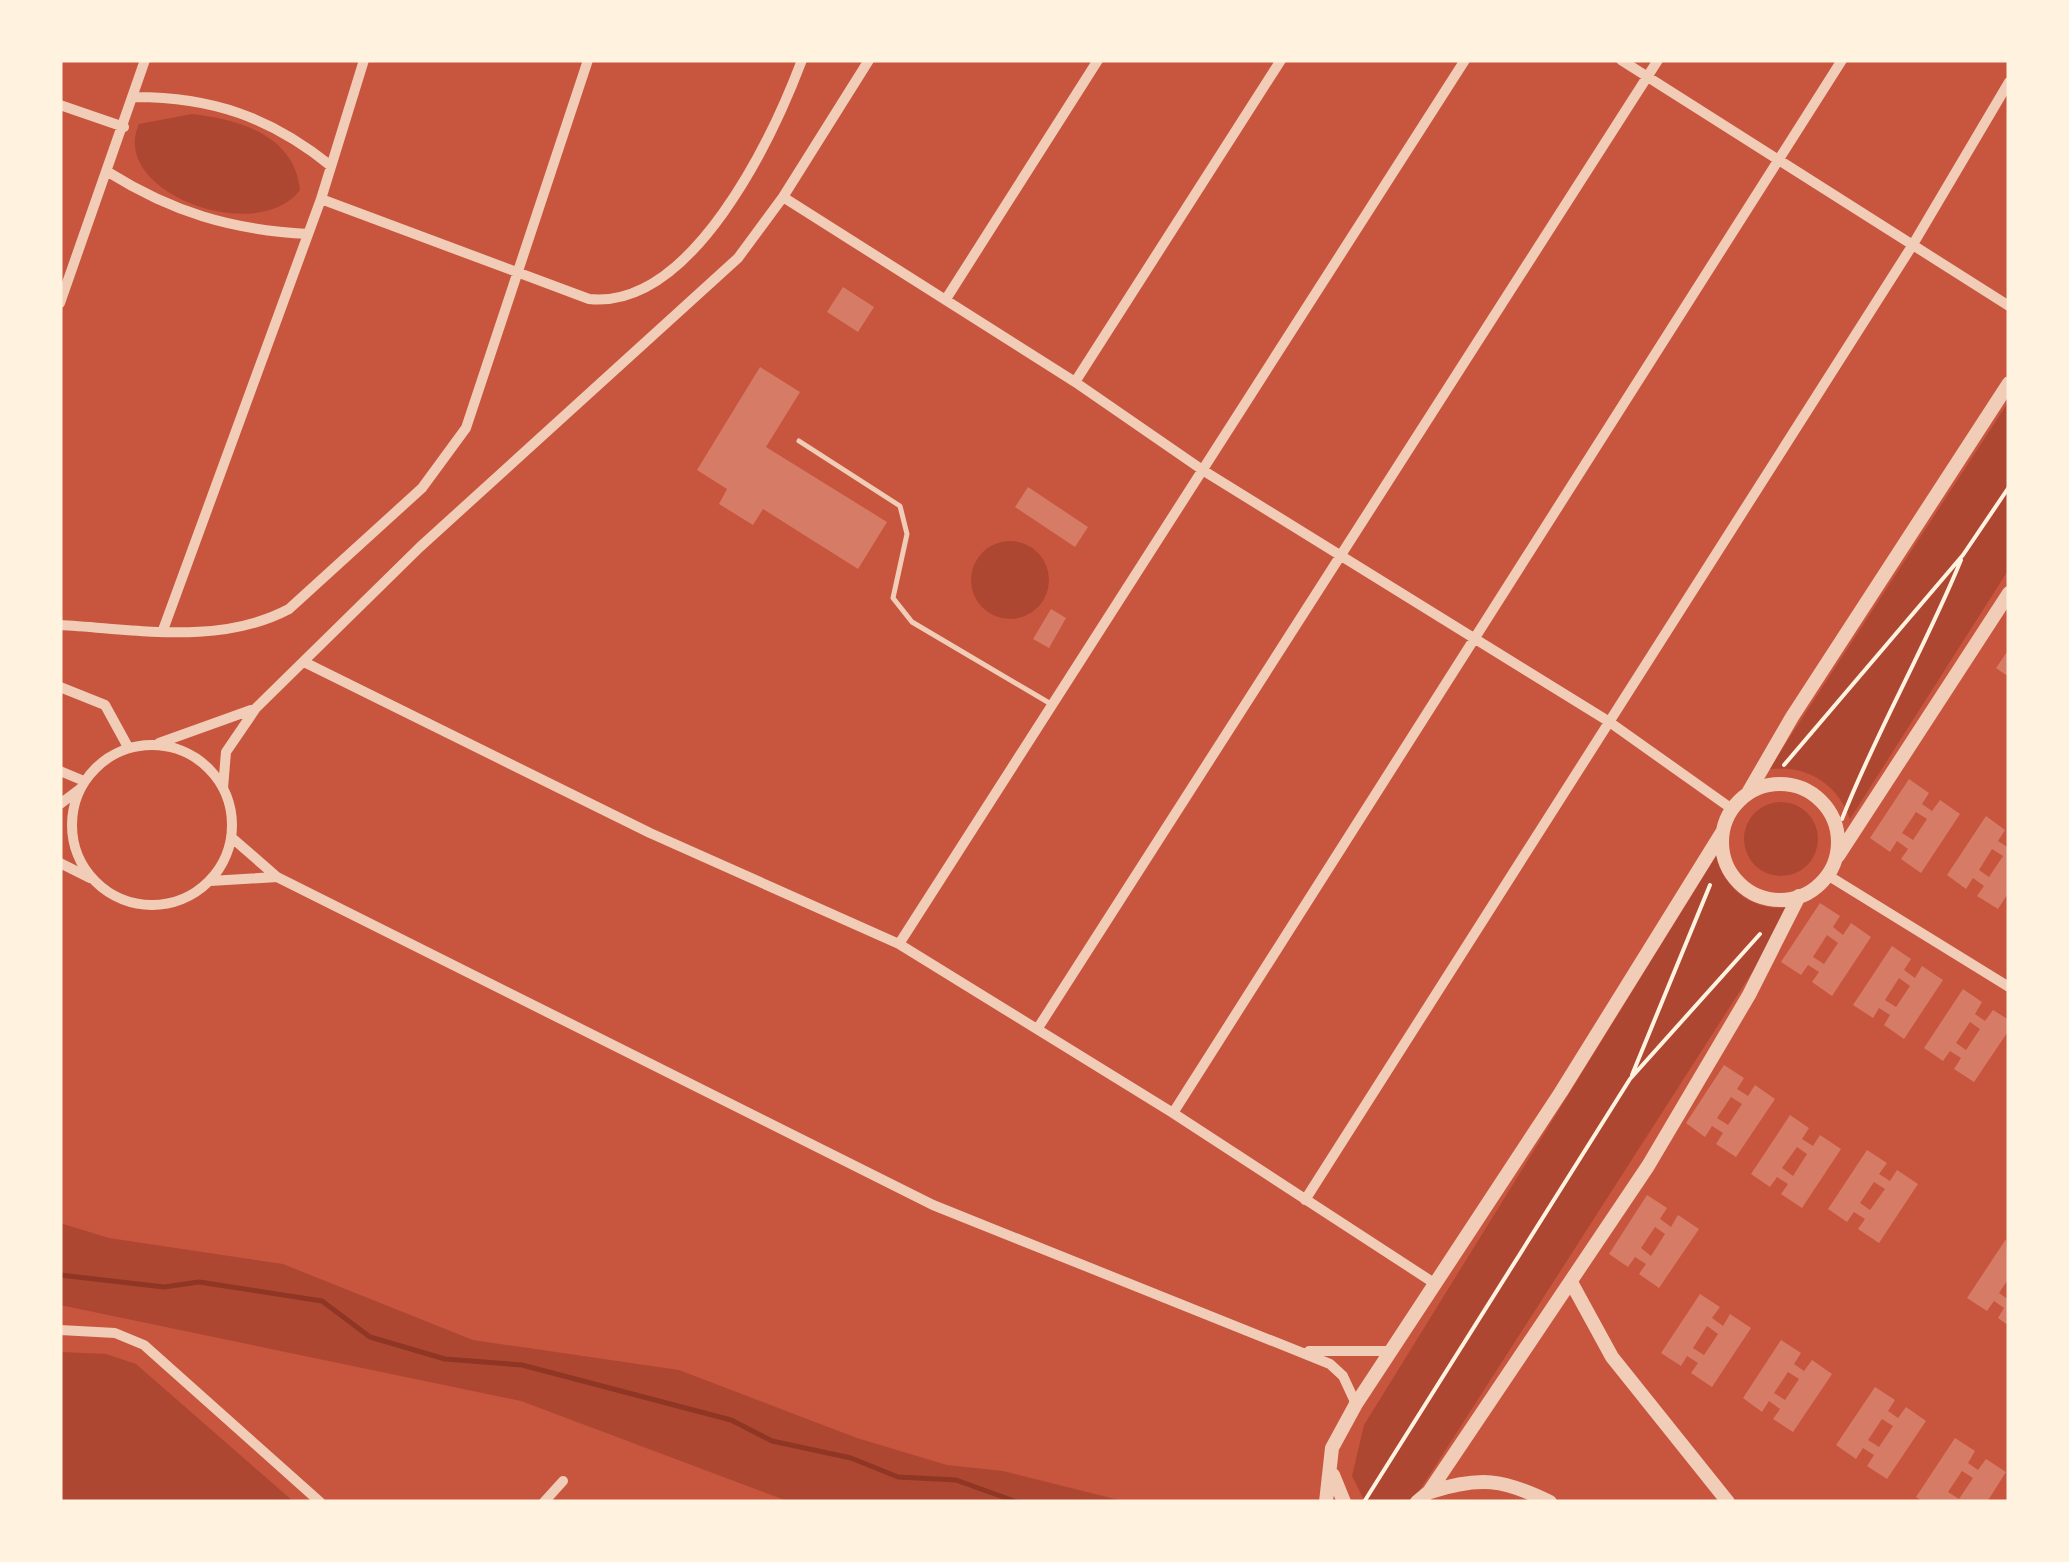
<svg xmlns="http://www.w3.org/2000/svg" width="2069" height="1562" viewBox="0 0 2069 1562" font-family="Manrope,sans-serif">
<rect width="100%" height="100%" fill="#c8553d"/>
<path fill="#ae4732" d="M192,114C238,119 295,135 300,190C257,247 108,192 139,124Z
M2009,401V569L1850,819C1837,783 1807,765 1769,769Z
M971 580a39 39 0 1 1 78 0a39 39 0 1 1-78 0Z
M1744 839a37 37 0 1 1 74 0a37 37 0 1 1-74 0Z
M1716,856C1726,893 1756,913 1794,907L1414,1499L1365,1502L1352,1476L1364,1425Z
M60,1223L109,1238L283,1264L473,1340L679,1370L857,1438L947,1465L1003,1471L1127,1502H790L521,1401L60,1305Z
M60,1352L106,1354L136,1364L294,1502H60Z"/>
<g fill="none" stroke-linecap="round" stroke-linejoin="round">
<path stroke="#8f3625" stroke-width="5" d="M60,1275L164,1287L199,1282L322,1301L370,1337L445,1359L522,1365L731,1420L772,1441L851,1458L898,1477L956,1480L1017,1502"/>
</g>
<path fill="#d67c66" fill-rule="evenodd" d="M843,287L874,307L858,332L827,312Z
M760,367L800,392L766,447L887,522L858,569L763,509L753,525L719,504L727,489L697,470Z
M1028,487L1088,527L1075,547L1015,507Z
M1051,609L1066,618L1049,648L1033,639Z
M2009,649V677L1996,668Z
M1909,779L1929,793L1922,804L1932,811L1940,800L1960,814L1921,873L1901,859L1908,849L1897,841L1890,852L1870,838ZM1916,812L1927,819L1913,840L1902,833Z
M1986,816L2005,830L1998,841L2009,848V892L1998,909L1977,896L1984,886L1973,878L1966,889L1947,875ZM1992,849L2003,856L1989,877L1979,870Z
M1820,903L1840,916L1833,927L1843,935L1851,923L1871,937L1832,996L1812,982L1819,972L1808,965L1801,975L1781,962ZM1827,935L1838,943L1824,964L1813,957Z
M1892,946L1911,959L1904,970L1915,978L1922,966L1943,980L1904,1039L1884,1025L1890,1015L1879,1008L1873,1018L1853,1005ZM1899,978L1910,986L1896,1007L1885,1000Z
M1963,989L1982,1002L1975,1014L1985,1021L1993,1010L2009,1020V1030L1974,1082L1954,1069L1961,1058L1950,1051L1943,1061L1924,1048ZM1970,1022L1980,1029L1966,1050L1956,1043Z
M1724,1065L1744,1078L1737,1089L1748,1096L1755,1085L1775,1099L1736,1157L1716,1144L1723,1133L1712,1126L1705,1137L1686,1123ZM1731,1097L1742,1104L1728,1125L1717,1118Z
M1790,1115L1809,1128L1802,1139L1813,1146L1820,1135L1841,1149L1802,1208L1781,1194L1788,1184L1777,1177L1770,1187L1751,1174ZM1797,1147L1807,1154L1793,1176L1782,1168Z
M1867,1150L1887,1163L1879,1174L1890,1181L1897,1170L1918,1184L1879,1243L1858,1229L1865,1219L1854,1212L1847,1222L1828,1209ZM1874,1182L1885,1189L1870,1210L1860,1203Z
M1647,1195L1667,1208L1660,1219L1671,1227L1678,1215L1699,1229L1659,1288L1639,1274L1646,1264L1635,1257L1628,1267L1609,1254ZM1655,1227L1665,1234L1651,1256L1641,1248Z
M2006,1239L2009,1278L1999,1293L2009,1300V1326L1998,1318L2004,1308L1994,1301L1987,1311L1967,1298Z
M1700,1294L1720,1307L1712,1318L1723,1326L1730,1314L1751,1328L1712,1387L1691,1373L1698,1363L1687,1356L1681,1366L1661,1353ZM1707,1326L1718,1334L1704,1355L1693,1348Z
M1781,1340L1801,1353L1794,1364L1804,1371L1812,1360L1832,1374L1793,1432L1773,1419L1780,1409L1769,1401L1762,1412L1743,1398ZM1788,1372L1799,1379L1785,1400L1774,1393Z
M1875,1387L1895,1400L1888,1411L1898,1418L1906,1407L1926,1421L1887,1479L1867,1466L1874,1455L1863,1448L1856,1459L1836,1445ZM1882,1419L1893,1426L1879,1447L1868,1440Z
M1955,1438L1975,1451L1968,1463L1978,1470L1986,1459L2006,1472L1987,1502H1924L1916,1497ZM1962,1471L1973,1478L1959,1499L1948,1492Z"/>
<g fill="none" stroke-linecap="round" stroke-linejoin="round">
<path stroke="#fff3e0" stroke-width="4" d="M1784,765L1963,555L2009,487
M1842,819C1877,730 1925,648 1961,560
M1632,1075L1710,885
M1364,1502L1630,1079L1760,934"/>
<path stroke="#f1ccb7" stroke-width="5" d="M799,441L900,506L907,534L893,598L912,622L1051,704"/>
<path stroke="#f1ccb7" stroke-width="10" d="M1621,60L2009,306
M135,97C212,97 270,117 331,166
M60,105L124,127
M108,172C172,212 231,230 308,234
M783,197L1075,382L1204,471L1608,721L1732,809
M321,199L589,299C692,310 772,139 802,60
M946,299L1098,60
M60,303L145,60
M1075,382L1281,60
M60,625C136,629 219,646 289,609L422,488L466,428L588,60
M163,630L321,199L364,60
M304,662L650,833L899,944L1173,1113L1434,1283
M60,687L105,705L128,747
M159,743L251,710
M72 825a80 80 0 1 1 160 0a80 80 0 1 1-160 0Z
M60,771L84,781
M223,788L226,752L256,708L420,547L738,258L783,197L869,60
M60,804L80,789
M231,837L277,877L933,1205L1330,1364L1343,1376L1356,1404
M60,863L90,878
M1829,876L2009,987
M210,881L277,877
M899,944L1465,60
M1038,1028L1658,60
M1173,1113L1842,60
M1305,1200L1912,246L2009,82
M60,1330L115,1333L144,1345L320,1502
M1309,1351H1388
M544,1502L563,1481"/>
<path stroke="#f1ccb7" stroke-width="14" d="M1722 842a58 58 0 1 1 116 0a58 58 0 1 1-116 0Z
M1748,793L1792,717L2009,383
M1838,856L2009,593
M1571,1282L1612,1357L1728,1502
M1333,1475L1344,1502
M1430,1492C1480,1476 1503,1479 1550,1502
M1326,1502L1332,1448L1356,1404L1561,1092L1723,831
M1417,1502L1429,1492L1648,1166L1749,995L1799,896"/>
</g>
<rect width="2069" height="1562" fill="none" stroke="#fff3e0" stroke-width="125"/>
</svg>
